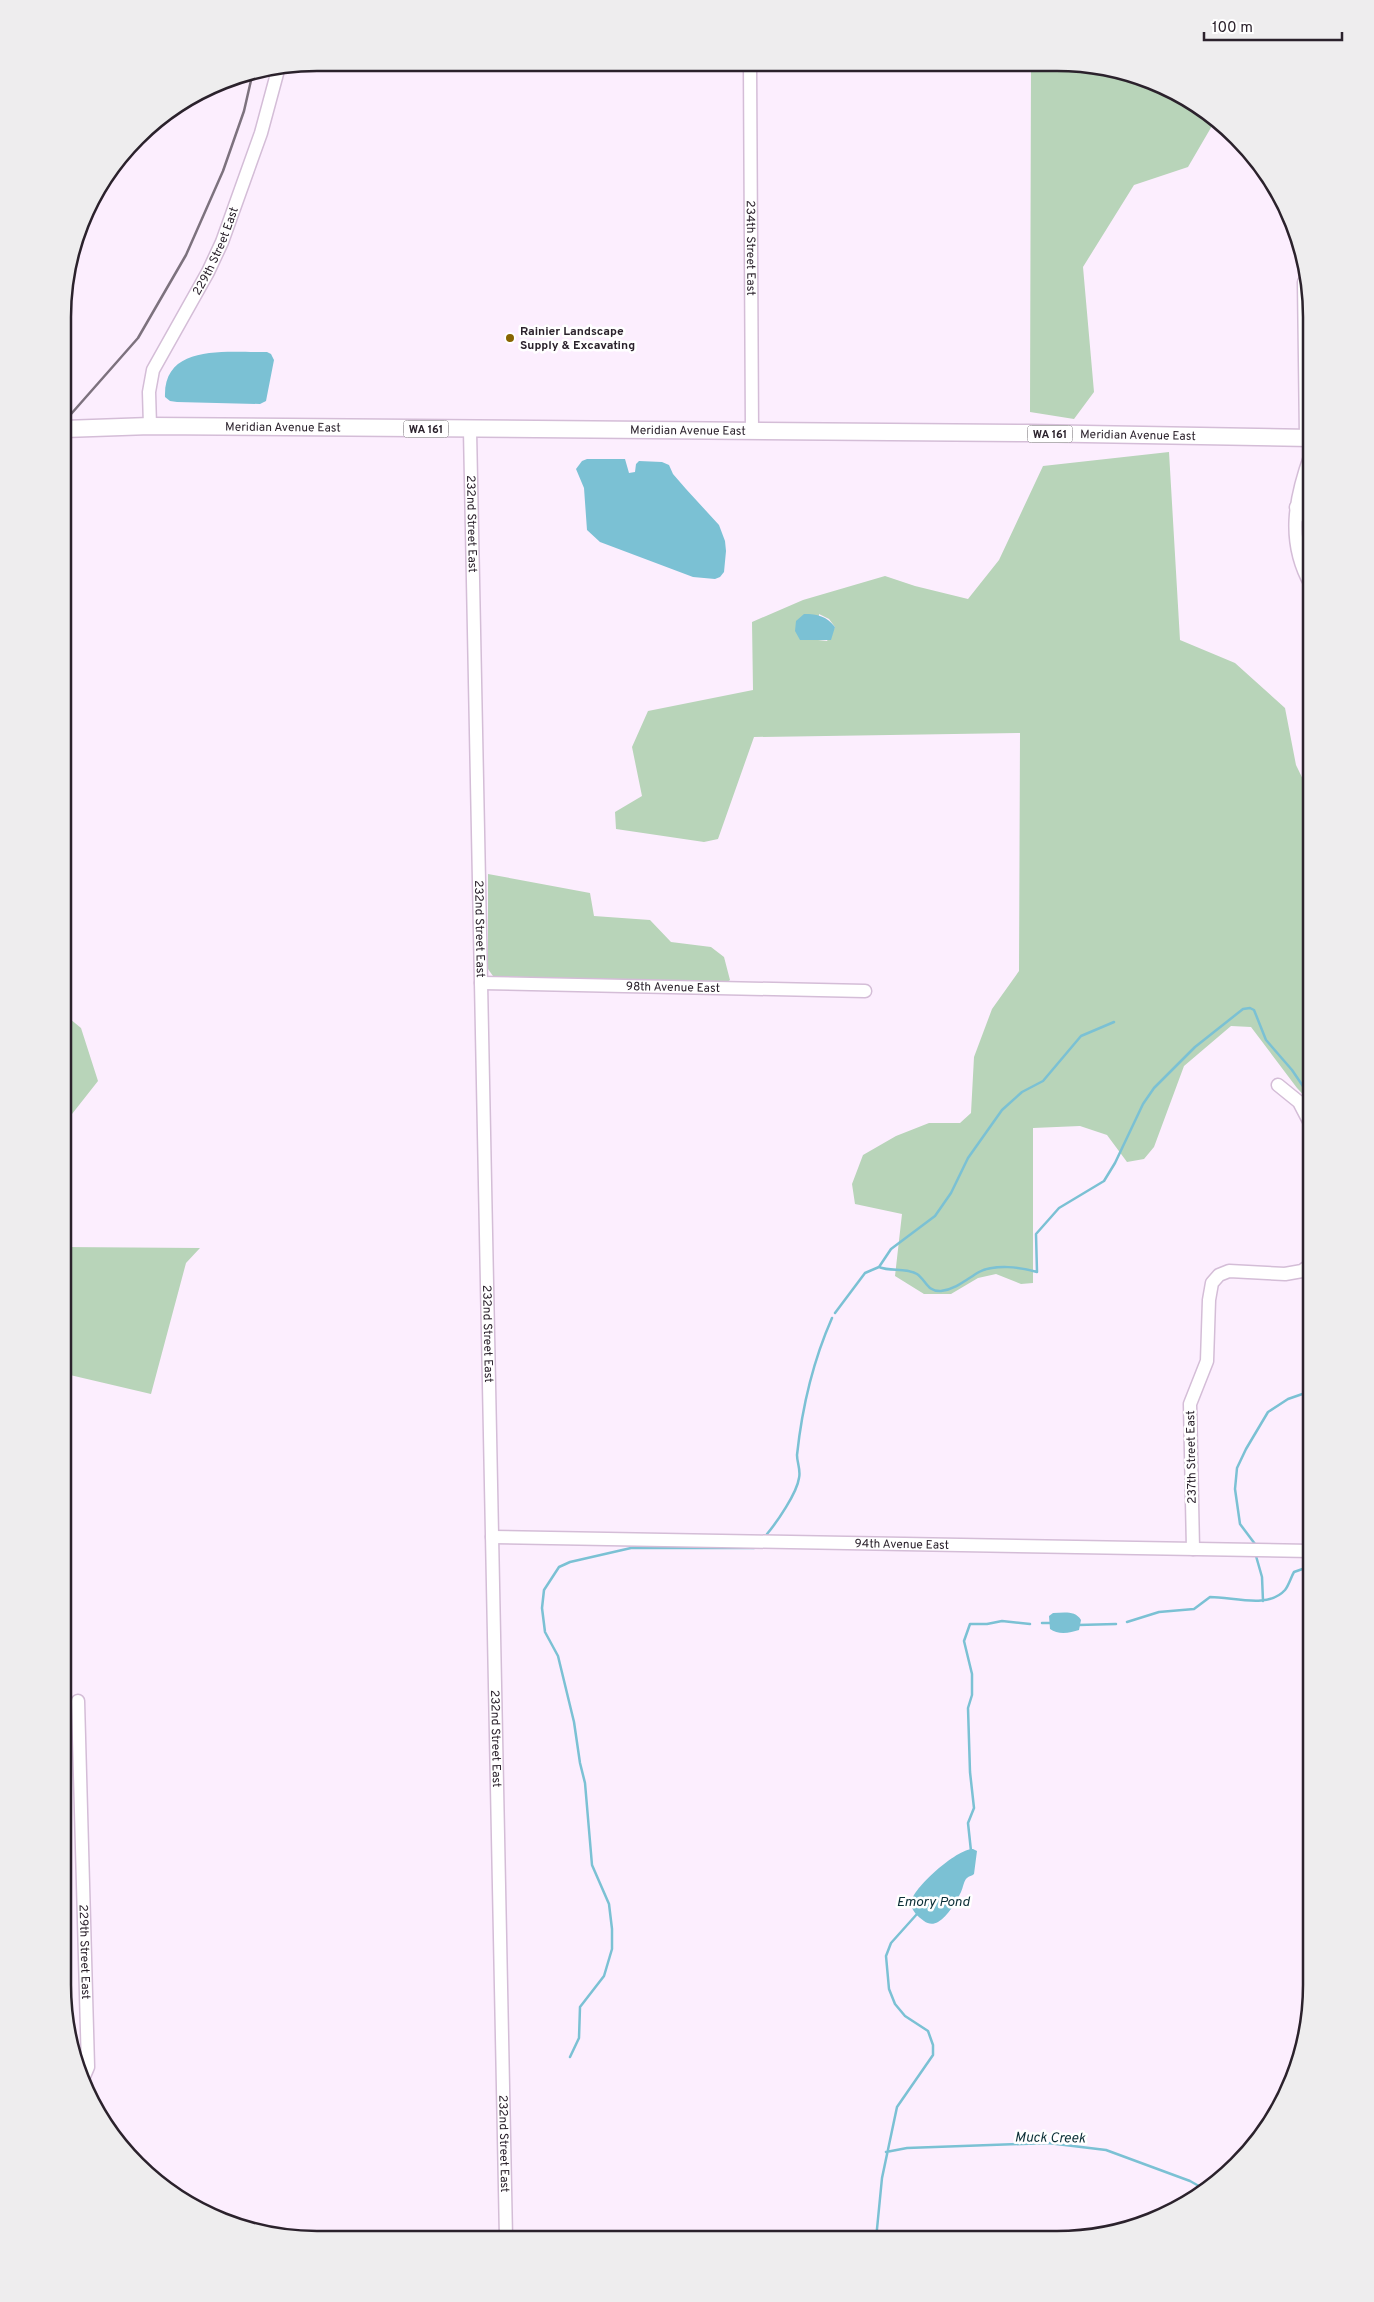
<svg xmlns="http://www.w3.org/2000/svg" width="1374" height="2302" viewBox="0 0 1374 2302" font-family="Overpass,sans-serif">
<rect width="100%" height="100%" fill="#fceefe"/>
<path fill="#b8d4b9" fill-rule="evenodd" d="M1031,65H1090L1154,82L1216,119L1188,167L1134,185L1083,267L1094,392L1074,419L1030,412Z
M1169,452L1180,640L1235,663L1285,708L1296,765L1311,796V1103L1297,1088L1251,1027L1231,1026L1184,1066L1154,1147L1144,1159L1127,1162L1107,1135L1080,1126L1033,1128V1283L1021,1284L996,1274L978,1278L951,1294H924L895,1276L902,1214L855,1204L852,1184L863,1155L896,1136L929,1123H960L971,1113L974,1057L992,1009L1019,971L1020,733L754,737L718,839L704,842L616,829L615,812L642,796L632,747L648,711L753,690L752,622L803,600L885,576L915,586L968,599L999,560L1043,466ZM819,614L829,619L835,627L827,641L818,640Z
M488,874L590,893L594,916L650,920L671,942L711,947L724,957L730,980L726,983L493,976L488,969Z
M64,1014L81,1028L98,1081L72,1114L64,1117Z
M63,1247L200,1248L186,1263L151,1394L70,1375L63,1378Z"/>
<path fill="#7bc1d4" d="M267,352L271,354L274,360L266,401L260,404L177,402L170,401L165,397C163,342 230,353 267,352Z
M587,459H625L629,473L635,472L636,464L639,461L662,462L669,465L673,474L686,489L719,525L725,541L726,551L724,572L720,577L715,579L693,577L600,542L587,530L584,488L576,469L582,461Z
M804,614C818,614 826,616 835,627L831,640H800L795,631L796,621Z
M1053,1613C1063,1613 1075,1610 1081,1620L1079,1630C1070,1633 1058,1635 1050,1629L1049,1616Z
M973,1849L977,1851L974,1874C972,1876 969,1876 967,1878C964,1880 963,1888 961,1892C956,1902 948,1916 938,1922C933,1925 928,1924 924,1921C918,1917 911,1910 911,1903C912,1888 958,1848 973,1849Z"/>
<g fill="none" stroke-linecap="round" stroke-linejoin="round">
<path stroke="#7bc1d4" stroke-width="2.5" d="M879,1267C891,1272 905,1267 917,1274C926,1280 927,1292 941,1291C956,1289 967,1279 979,1272C995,1264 1021,1267 1037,1272L1036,1234L1059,1208L1104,1181L1115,1163L1143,1104L1154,1088L1195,1047L1243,1009L1250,1008L1254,1010L1266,1040L1292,1070L1311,1098
M835,1313L865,1273L879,1267L891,1249L935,1216L951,1193L968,1158L1002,1110L1022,1092L1043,1081L1081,1036L1114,1022
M767,1534C777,1522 797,1493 799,1478C801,1470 797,1463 797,1455C802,1408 813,1361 832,1318
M1255,1544L1240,1524L1235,1489L1237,1468L1246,1449L1268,1412L1288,1399L1311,1391
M1256,1556L1262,1577L1263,1601
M1127,1622L1159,1612L1194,1609L1210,1597C1234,1597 1268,1609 1285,1590C1289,1585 1291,1577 1294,1572L1311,1566
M1042,1623H1050
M1078,1625L1116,1624
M971,1851L968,1823L974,1808L970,1772L968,1708L972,1695V1674L964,1641L970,1624H987L1002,1621L1030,1624
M570,2057L579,2038L580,2007L604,1976L612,1949V1929L609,1904L592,1865L585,1783L580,1763L574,1722L558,1656L545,1632L542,1608L544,1590L559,1567L570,1562L631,1548H754
M886,2152L907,2148L1048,2143L1106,2150L1190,2181L1206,2190
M876,2239L882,2178L897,2107L933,2055V2045L928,2031L905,2016L895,2004L889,1989L886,1956L891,1943L917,1914"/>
<g stroke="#d4bdd7" stroke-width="15">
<g id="minor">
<path id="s1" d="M750,64L752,432"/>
<path d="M1304,282L1306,438"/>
<path id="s2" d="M150,426L149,392L153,370L208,272L222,242L261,133L278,70"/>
<path id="s3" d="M470,430L506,2238"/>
<path d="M1296,507L1311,522"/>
<path d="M1311,585C1286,541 1295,498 1311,454"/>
<path id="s4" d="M481,983L865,991"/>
<path d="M1278,1085L1299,1102L1311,1125"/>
<path id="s5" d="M492,1537L1311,1551"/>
<path d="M1193,1549L1190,1404L1207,1361L1209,1300L1212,1283L1219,1275L1229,1271L1285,1274L1302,1271L1311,1264"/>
<path id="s6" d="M78,1701L88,2067L82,2081"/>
</g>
</g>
<g stroke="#d4bdd7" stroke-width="19">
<g id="major">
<path id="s7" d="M64,429L150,426L1028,433L1311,438"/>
</g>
</g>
<use href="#minor" stroke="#fff" stroke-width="12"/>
<use href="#major" stroke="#fff" stroke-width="16"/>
<path stroke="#7d727e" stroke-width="2.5" d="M64,422L138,338L186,255L223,171L244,111L252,76"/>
</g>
<circle fill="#886501" stroke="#fff" stroke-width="2" cx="510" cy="338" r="5"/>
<g text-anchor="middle" stroke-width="5" stroke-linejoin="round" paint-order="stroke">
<g fill="#fff" stroke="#6b646b" stroke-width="1">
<rect x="403.5" y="420.5" width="45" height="17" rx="4"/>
<rect x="1027.5" y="425.5" width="45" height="17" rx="4"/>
</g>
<g font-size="11" font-weight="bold" fill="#2b222c">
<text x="426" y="433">WA 161</text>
<text x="1050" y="438">WA 161</text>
</g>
<g font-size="12" fill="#2b222c" stroke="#fff">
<text dy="4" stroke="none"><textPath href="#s1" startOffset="184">234th Street East</textPath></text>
<text dy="4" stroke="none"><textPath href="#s2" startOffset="191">229th Street East</textPath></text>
<text dy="4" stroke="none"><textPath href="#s7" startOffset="219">Meridian Avenue East</textPath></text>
<text dy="4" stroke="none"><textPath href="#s7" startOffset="624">Meridian Avenue East</textPath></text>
<text dy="4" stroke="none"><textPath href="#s7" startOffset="1074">Meridian Avenue East</textPath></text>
<text dy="4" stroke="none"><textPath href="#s3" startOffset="94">232nd Street East</textPath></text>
<text dy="4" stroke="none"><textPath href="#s3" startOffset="499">232nd Street East</textPath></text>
<text dy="4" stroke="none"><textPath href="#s4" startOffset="192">98th Avenue East</textPath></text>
<text dy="4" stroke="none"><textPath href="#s3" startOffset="904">232nd Street East</textPath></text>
<text transform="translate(1191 1457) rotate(-91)" y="4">237th Street East</text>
<text dy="4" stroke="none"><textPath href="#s5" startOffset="410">94th Avenue East</textPath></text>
<text dy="4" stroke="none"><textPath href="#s3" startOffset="1309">232nd Street East</textPath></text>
<text dy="4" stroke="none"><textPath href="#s6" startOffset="251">229th Street East</textPath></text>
<text dy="4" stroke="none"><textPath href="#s3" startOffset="1714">232nd Street East</textPath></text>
</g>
<g font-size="12" font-weight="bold" fill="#2b222c" stroke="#fff" text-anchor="start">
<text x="520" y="335">Rainier Landscape<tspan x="520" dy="14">Supply &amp; Excavating</tspan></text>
</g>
<g font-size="14" font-style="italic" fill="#0c2f37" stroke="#fff">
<text x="933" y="1906">Emory Pond</text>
<text transform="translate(1050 2137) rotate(1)" y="5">Muck Creek</text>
</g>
</g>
<path d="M0 0H1374V2302H0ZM317 71H1057A246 246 0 0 1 1303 317V1985A246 246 0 0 1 1057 2231H317A246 246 0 0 1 71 1985V317A246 246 0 0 1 317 71Z" fill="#eeedee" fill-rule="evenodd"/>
<path fill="none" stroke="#2b222c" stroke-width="2.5" d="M317 71H1057A246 246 0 0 1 1303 317V1985A246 246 0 0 1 1057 2231H317A246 246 0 0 1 71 1985V317A246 246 0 0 1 317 71Z"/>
<path d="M1204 32v8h138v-8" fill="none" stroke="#2b222c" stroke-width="2.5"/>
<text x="1212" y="32" font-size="15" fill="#2b222c" stroke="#ffffff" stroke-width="4" paint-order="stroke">100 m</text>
</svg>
